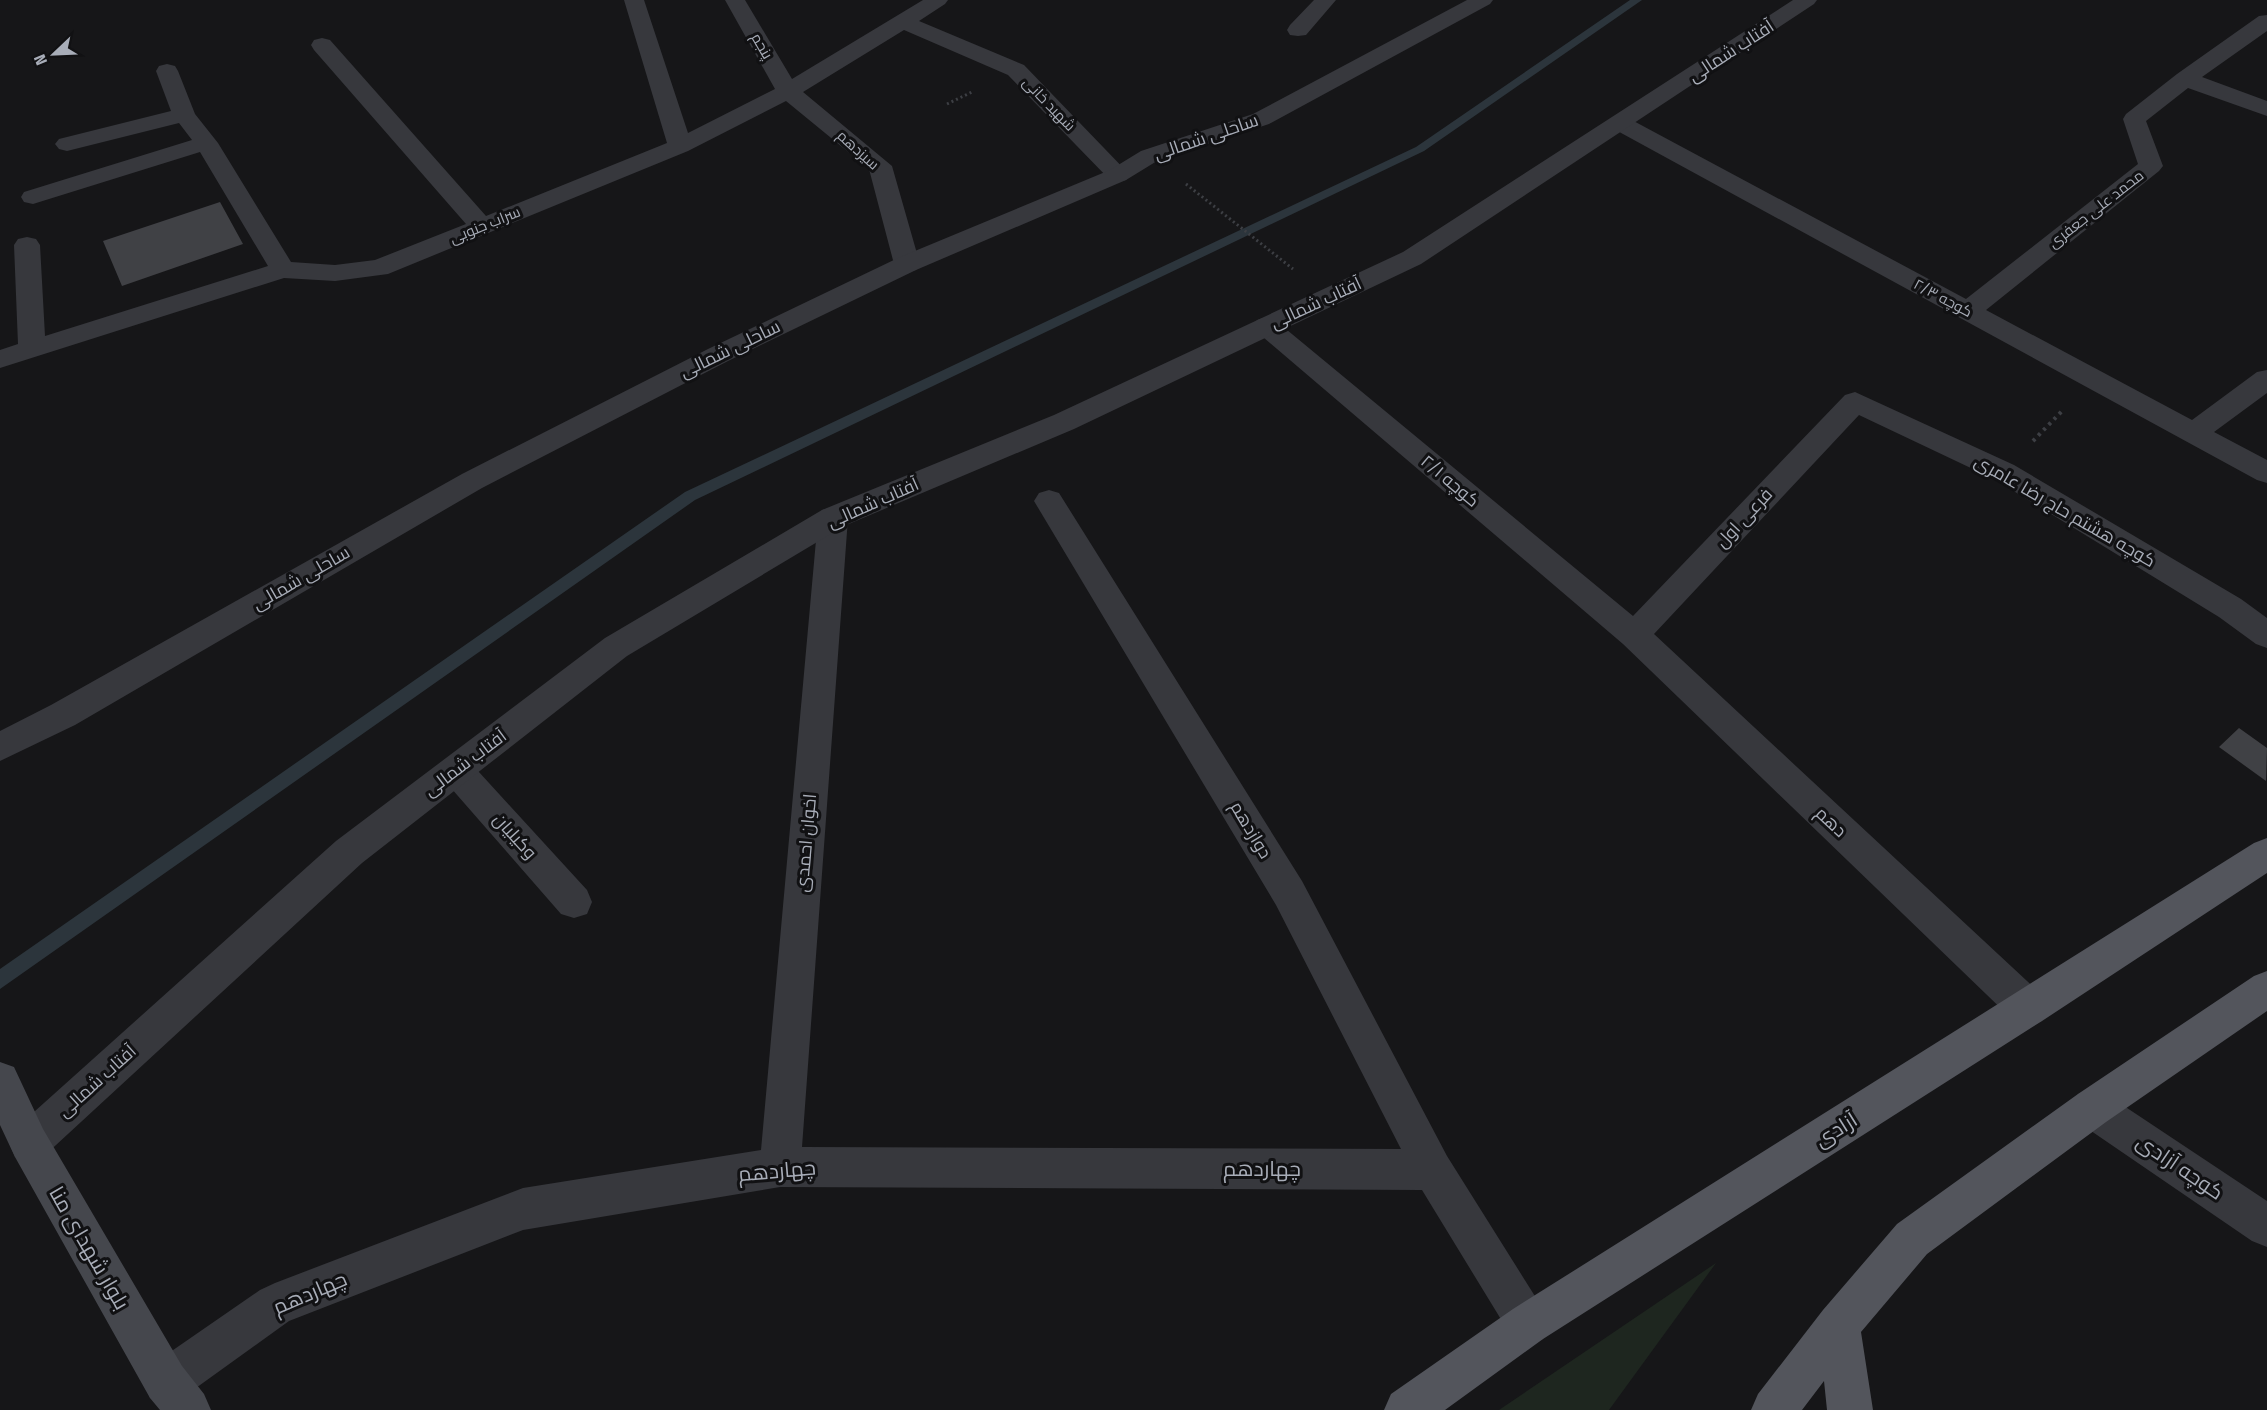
<svg xmlns="http://www.w3.org/2000/svg" width="2267" height="1410" viewBox="0 0 2267 1410" font-family="'Fira Sans Condensed',Cairo,sans-serif">
<rect width="100%" height="100%" fill="#161618"/>
<path fill="#1e261f" d="M1716,1263L1609,1410H1499Z"/>
<g fill="none" stroke-linecap="round" stroke-linejoin="round">
<path fill="#2c353c" fill-rule="evenodd" d="M1630,0H1642L1424,151L695,500L0,989V969L685,492L1416,147Z"/>
</g>
<path fill="#404145" d="M220,202L243,244L122,286L103,241Z
M2239,728L2267,748L2266,781L2219,747Z"/>
<g fill="none" stroke-linecap="round" stroke-linejoin="round">
<path stroke="#3d3f44" stroke-width="3" stroke-dasharray="2 3" stroke-linecap="butt" d="M947,104L972,92
M1186,184L1293,269"/>
<path stroke="#3d3f44" stroke-width="4" stroke-dasharray="3 4.5" stroke-linecap="butt" d="M2033,441L2063,410"/>
<path fill="#37383d" fill-rule="evenodd" d="M624,0H644L688,133L775,89L725,0H745L792,79L923,0H948L945,4L919,21L1024,65L1130,175L1126,180L1118,182L1110,180L1008,75L904,30L803,92L892,166L920,264L916,270L907,272L898,270L894,264L869,169L786,101L688,151L388,274L335,281L284,278L0,368V350L18,344L14,245L18,239L27,237L36,239L40,245L45,336L268,266L200,152L33,204L24,202L21,197L24,192L192,140L179,123L67,151L59,149L55,144L59,139L171,111L156,71L159,66L167,64L175,66L178,71L195,114L218,143L291,262L335,265L375,260L466,224L314,50L311,45L314,40L322,38L330,40L486,216L667,143Z
M1314,0H1336L1306,35L1298,36L1290,35L1287,30L1290,25Z
M2267,15V31L2202,77L2267,101V116L2188,88L2146,121L2163,166L2159,171L1986,310L2192,420L2257,372L2267,370V393L2214,432L2267,460V483L2257,480L1612,128L1608,123L1612,118L1620,116L1628,118L1966,299L2138,164L2123,119L2126,114L2177,74L2259,16Z
M1266,317L1275,320L1633,616L1845,395L1855,392L2014,465L2241,599L2267,618V648L2256,644L2219,617L1994,479L1859,415L1654,634L2042,995L2047,1008L2042,1021L2028,1026L2014,1021L1623,644L1257,332L1253,326L1257,320Z
M1049,490L1059,493L1302,881L1447,1156L1543,1309L1550,1324L1543,1339L1528,1346L1513,1339L1422,1190L780,1187L523,1230L289,1321L182,1398L166,1404L150,1398L144,1382L150,1366L260,1290L275,1283L523,1188L761,1150L818,518L822,510L833,507L844,510L848,518L802,1147L1401,1149L1276,905L1034,501L1039,493Z
M456,756L468,760L587,890L592,902L587,914L574,918L561,914L444,780L439,770L444,760Z
M2092,1088L2106,1094L2267,1201V1247L2252,1241L2078,1122L2072,1108L2078,1094Z"/>
<path fill="#37383d" fill-rule="evenodd" d="M1467,0H1493L1490,4L1269,124L1157,161L1126,180L916,270L728,361L482,488L75,725L0,761V731L51,705L462,474L708,349L898,258L1110,170L1141,151L1253,114Z
M1793,0H1817L1814,4L1421,264L1074,429L844,526L627,656L362,863L43,1157L29,1163L15,1157L9,1143L15,1129L336,841L605,638L822,510L1054,415L1403,252Z"/>
<path fill="#45474d" fill-rule="evenodd" d="M0,1062L14,1067L43,1129L182,1366L204,1394L211,1410H160L150,1398L15,1157L0,1125Z"/>
<path fill="#53555c" fill-rule="evenodd" d="M2267,838V873L2042,1021L1543,1339L1445,1410H1384L1391,1394L1513,1309L2254,843Z
M2267,971V1011L2106,1122L1927,1254L1861,1332L1873,1410H1827L1824,1381L1802,1410H1751L1758,1394L1823,1310L1897,1224L2078,1094L2254,976Z"/>
</g>
<g text-anchor="middle" stroke-width="6" stroke-linejoin="round" paint-order="stroke">
<g font-size="15" fill="#a8adb8" stroke="#111113">
<text transform="translate(762 46) rotate(60)" y="5">پنجم</text>
<text transform="translate(1049 104) rotate(46)" y="5">شهید خانی</text>
<text transform="translate(858 150) rotate(42)" y="5">سیزدهم</text>
<text transform="translate(2096 209) rotate(-38)" y="5">محمد علی جعفری</text>
<text transform="translate(485 225) rotate(-22)" y="5">سراب جنوبی</text>
<text transform="translate(1943 298) rotate(28)" y="5">کوچه ۲/۳</text>
</g>
<g font-size="18" fill="#a8adb8" stroke="#111113">
<text transform="translate(1731 51) rotate(-33)" y="6">آفتاب شمالی</text>
<text transform="translate(1206 137) rotate(-19)" y="6">ساحلی شمالی</text>
<text transform="translate(1316 303) rotate(-25)" y="6">آفتاب شمالی</text>
<text transform="translate(730 349) rotate(-26)" y="6">ساحلی شمالی</text>
<text transform="translate(1450 481) rotate(40)" y="6">کوچه ۲/۱</text>
<text transform="translate(873 503) rotate(-24)" y="6">آفتاب شمالی</text>
<text transform="translate(2065 511) rotate(30)" y="6">کوچه هشتم حاج رضا عامری</text>
<text transform="translate(1744 518) rotate(-47)" y="6">فرعی اول</text>
<text transform="translate(301 578) rotate(-30)" y="6">ساحلی شمالی</text>
<text transform="translate(465 763) rotate(-37)" y="6">آفتاب شمالی</text>
<text transform="translate(1831 822) rotate(43)" y="6">دهم</text>
<text transform="translate(1251 830) rotate(59)" y="6">دوازدهم</text>
<text transform="translate(515 836) rotate(48)" y="6">وکیلیان</text>
<text transform="translate(806 843) rotate(-85)" y="6">اخوان احمدی</text>
<text transform="translate(97 1081) rotate(-42)" y="6">آفتاب شمالی</text>
</g>
<g font-size="21" fill="#a8adb8" stroke="#111113">
<text transform="translate(1836 1130) rotate(-32)" y="7">آزادی</text>
<text transform="translate(2180 1167) rotate(34)" y="7">کوچه آزادی</text>
<text x="1262" y="1176">چهاردهم</text>
<text transform="translate(777 1171) rotate(-5)" y="7">چهاردهم</text>
<text transform="translate(89 1248) rotate(60)" y="7">بلوار شهدای منا</text>
<text transform="translate(310 1293) rotate(-23)" y="7">چهاردهم</text>
</g>
</g>
<g transform="translate(54 54) rotate(247)" stroke="#111113" stroke-width="4.5" paint-order="stroke">
<path d="M0-4.5L10 22L0 15L-10 22Z" fill="#a8adb8"/>
<text y="-9" font-size="16" font-weight="bold" text-anchor="middle" fill="#a8adb8">N</text>
</g>
</svg>
